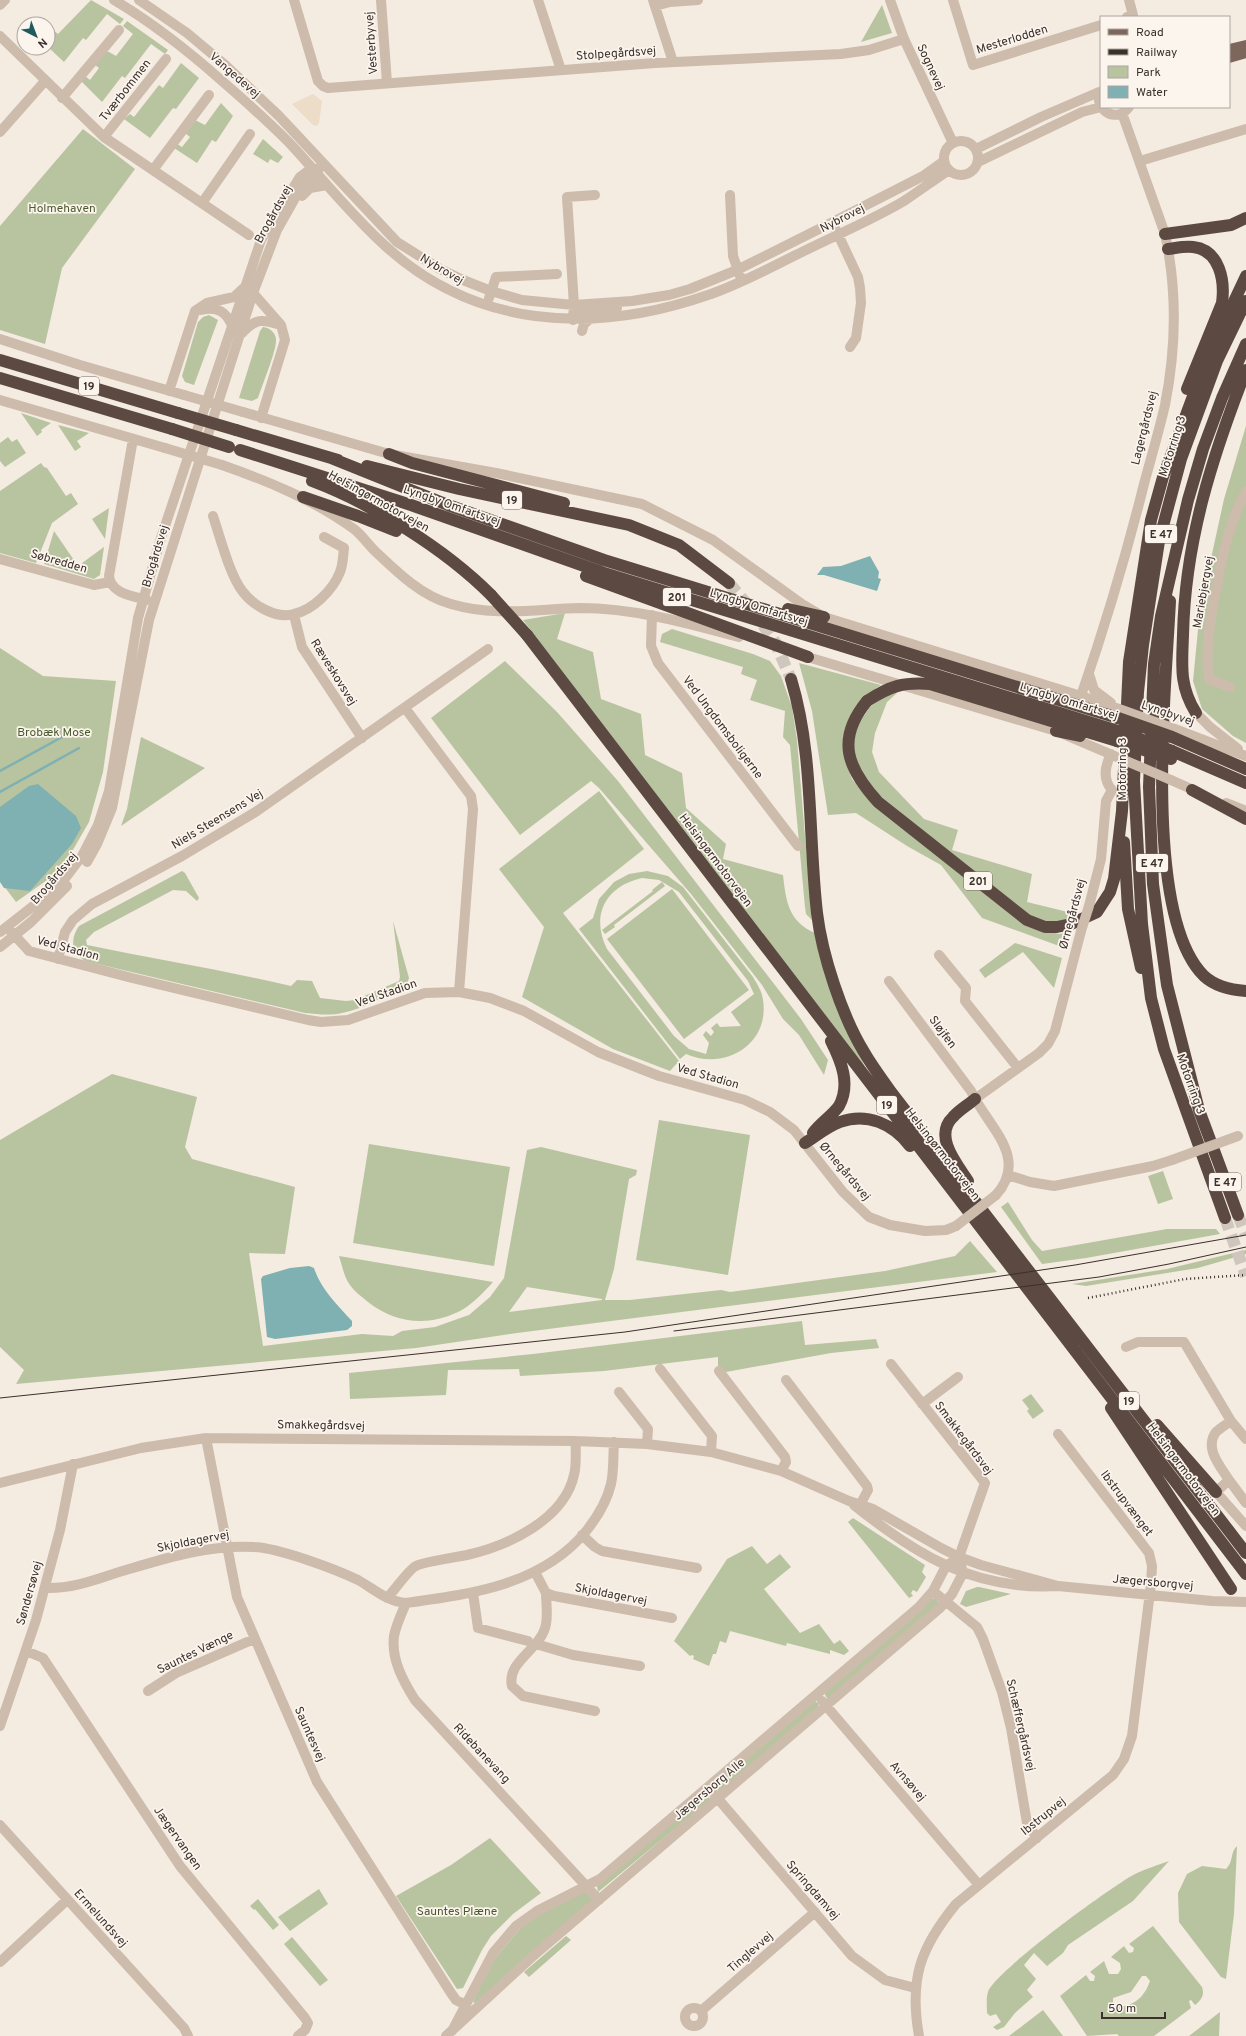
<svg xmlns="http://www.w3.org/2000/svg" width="1246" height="2036" viewBox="0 0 1246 2036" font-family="Overpass,sans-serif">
<rect width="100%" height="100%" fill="#f4ebe1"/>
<path fill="#b8c4a0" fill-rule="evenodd" d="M91,0L124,19L120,24L107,14L86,40L83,38L64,62L48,47V36L53,30L58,34Z
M882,5L892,33L861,42Z
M127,21L168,50L165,54L151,44L125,78L122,76L102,102L81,81L85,76L90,80L99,68L94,64L105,51L109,52L116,56L133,34L123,26Z
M181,63L199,78L176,109L173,108L150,138L124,119L130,114L134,117L159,85L163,88Z
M221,103L233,116L216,142L212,140L197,163L174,148L177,144L182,147L190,137L185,133L195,120L205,125Z
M83,129L135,169L62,268L45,344L0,330V226Z
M263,139L283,157L278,163L270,159L268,163L253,154Z
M209,315L218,320L194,385L185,382L182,376L198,322L203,317Z
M263,327C270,328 275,332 276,339C277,350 262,385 258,398L252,401L239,398L260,331Z
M21,413L51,423L41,430L42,432L37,436Z
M58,425L89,433L77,441L81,447L75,451Z
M1246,426V743L1233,736L1202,709L1193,681L1200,609L1224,499Z
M8,437L12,442L17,439L26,453L5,467L0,461V443Z
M41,463L44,467L47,468L66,496L71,493L78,504L52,523L36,563L0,553V491Z
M109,508L105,539L92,519Z
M54,531L78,566L104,547L100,575L94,579L44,564Z
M565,613L557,639L593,652L601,699L641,714L645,755L682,773L686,808L726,844L723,859L783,875C786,901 788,921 815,933L846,1027L865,1067L523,620Z
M672,629L753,654L770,661L781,676L792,707L797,740L812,920L806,914L805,907L790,745L783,737L785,711L750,700L757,680L741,674L743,667L660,642L662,634Z
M0,648L43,676L116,681L103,772L89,822L74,848L57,873L16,902L0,881Z
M505,661L557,712L618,781L801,1019L828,1060L824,1075L799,1035L783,1019L762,985L691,894L599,788L591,781L520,835L431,718Z
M799,663L881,685L866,695L844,747L846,763L852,779L865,795L1046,931L1059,934L1068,933L1062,947L982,918L941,865L907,846L856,813L828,815L812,711Z
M897,693L887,702L875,733L872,752L879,772L924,819L958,830L952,850L1032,874L1027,902L1076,914L1074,921C1051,926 1042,922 1022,911L878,794L858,769L852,743L855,729L870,707L887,694Z
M141,737L205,768L121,826L127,809Z
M599,791L644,849L563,913L679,1061L670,1071L613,1049L522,997L544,927L499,869Z
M182,871L185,873L199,898L197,901L186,891L173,890L94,932L86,940L87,945C155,959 223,970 291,986L297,980L312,981L320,998L346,1001L355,1000L399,981L400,977L393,921L409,978L407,984C387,995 364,1009 342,1013C330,1016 317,1014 305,1013L85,961C71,952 70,939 79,926Z
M647,871L668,876L683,887L753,977C757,984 762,991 763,1000C770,1045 724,1071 686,1054L680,1059L579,929L593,918L599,899L614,882L629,874ZM642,878L659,880L679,892L748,981L754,994L731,1012L741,1026L720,1027L717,1023L711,1028L714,1032L711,1036L706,1031L703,1035L709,1043L706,1054L689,1049L674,1036L607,949C590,915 606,886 642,878Z
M662,882L665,886L614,925L615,927L605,934L602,930L653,891L652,890Z
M672,889L749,990L684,1039L607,939Z
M1015,943L1062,958L1054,988L1023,952L985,978L979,970Z
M112,1074L197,1097L185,1147L192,1159L295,1187L285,1254L249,1253L263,1346L362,1334L393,1336L402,1331L435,1327L469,1315L490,1297L504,1278L527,1150L541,1147L637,1170L636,1175L629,1179L614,1269L605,1300H630L721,1290L730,1292L885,1271L955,1256L970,1241L997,1272L517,1333L416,1348L16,1384L24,1370L0,1347V1140ZM527,1287L602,1299V1300L509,1312Z
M659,1120L750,1135L728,1275L636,1260Z
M369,1144L510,1167L494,1266L353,1243Z
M1163,1171L1173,1199L1158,1204L1148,1176Z
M1008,1202L1032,1240L1042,1251L1167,1229H1216L1220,1234L1086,1258L1042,1264L1001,1207Z
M1246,1250V1254L1198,1268L1086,1286L1072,1284L1167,1269Z
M339,1256L493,1282C483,1293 472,1305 458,1312C426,1327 395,1323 368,1302C362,1297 354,1291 350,1285C344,1277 342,1265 339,1256Z
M802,1321L805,1345L876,1339L879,1348L831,1353L726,1372L718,1366V1357L604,1371L520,1376L519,1369L448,1370L446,1395L350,1399L349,1373L533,1354Z
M1031,1394L1044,1411L1033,1419L1027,1411L1029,1409L1022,1400Z
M853,1518L925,1565L922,1572L926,1577L917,1592L913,1590L911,1593L913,1596L909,1598L848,1522Z
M752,1546L767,1564L780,1554L791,1567L764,1589L800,1633L819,1624L834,1644L840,1640L849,1651L844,1655L830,1650V1654L787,1643L786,1646L730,1631L726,1643L720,1641L716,1654H713L709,1666L693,1659L694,1656L692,1655L690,1656L674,1641L727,1559Z
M977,1587H979L1011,1594L966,1607L960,1604L966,1591Z
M935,1598L939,1603L829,1699L826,1697L824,1692L932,1599Z
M814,1701L818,1703L819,1708L719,1792L715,1786Z
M705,1794L711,1799L598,1892L597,1886Z
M490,1838L541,1893L513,1914L491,1936L482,1950L463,1988L457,1989L396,1896L451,1865Z
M1237,1846L1234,1914L1226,1979L1221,1977L1179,1922L1178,1893L1187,1874L1202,1866L1226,1869C1234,1861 1230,1852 1237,1846Z
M1169,1861L1133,1901L1068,1945L1063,1953L1047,1966L1034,1953L1024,1965L1036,1979L1027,1990L1033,1997L1015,2013L1004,2027L997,2030L993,2027L1001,2022L996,2014L990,2016L987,2013C987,2007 986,1998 988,1992C994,1972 1112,1886 1135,1874C1145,1869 1158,1865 1169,1861Z
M319,1889L328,1904L290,1931L278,1917Z
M582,1893H586L593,1900L475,2003L473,2002L490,1964L526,1922Z
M258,1899L279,1925L273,1930L255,1909L254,1910L250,1906Z
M1153,1926L1202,1987C1205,1995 1201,2000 1195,2005L1191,2000L1189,2001L1191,2008L1154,2036H1119L1117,2034L1087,2036L1060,1996L1086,1975L1090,1981H1094L1095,1976L1090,1972L1104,1961L1109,1974H1118L1121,1969L1120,1963L1111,1957L1124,1946L1129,1953L1133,1952L1134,1948L1129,1944ZM1142,1976H1146L1150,1981C1144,1998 1134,2006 1116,2007L1113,2005V1998L1131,1992Z
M566,1936L571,1940L529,1977L524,1972Z
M292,1937L328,1980L320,1986L284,1944Z
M1043,2010L1063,2036H1009Z
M1220,2012L1219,2036H1189Z"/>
<path fill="#ecdcc8" d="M313,94L322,101L319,123L317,126L313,125L292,104Z"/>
<path fill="#7fb0b2" d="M870,556L879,572L878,578L881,579L877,591L824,575H817L823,567L841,566Z
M38,784L76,816L81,828L72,844L30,891L4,888L0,882V807L29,786Z
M309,1266L314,1268C320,1288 338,1306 352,1321V1326L347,1330L275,1339L267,1337L261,1279L263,1276L290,1268Z"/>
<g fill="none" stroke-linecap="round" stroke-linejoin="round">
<path stroke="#7fb0b2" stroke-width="2.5" d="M0,771L64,736
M0,792L79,748"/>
<path stroke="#cfc6bd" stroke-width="12" stroke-dasharray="12 6" stroke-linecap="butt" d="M729,583L756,615L775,642L791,679
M1238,1215L1246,1235
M1225,1218L1246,1276"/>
<path stroke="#cdbbac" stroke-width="10" d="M114,0C153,23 187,50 221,80C247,103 273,125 296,150C324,181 350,213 380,241C472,329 593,335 708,295C741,284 771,267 802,252C836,235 872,220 904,201C919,191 934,180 949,170
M139,0L187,33L224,64L279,116L397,242L440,269L463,280L491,291L522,300L574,305L632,301L669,295L690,289L737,270L831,223L923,176L944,161
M294,0L318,81L323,86L328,88L655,63L841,54L869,50L904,39
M381,0L387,83
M538,0L561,70
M653,0L673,62
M890,0L904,39L953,143
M953,0L973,65L1101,25
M0,5L5,0
M655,6L670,2L698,0
M1127,17L1133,15L1129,0
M0,36L104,137L249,235
M62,98L119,30
M1099,101C1103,116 1120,120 1129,107
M0,132L45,81
M104,137L166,59
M944 158a17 17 0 1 1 34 0a17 17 0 1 1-34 0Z
M976,149L1041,117L1099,92
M1140,161L1246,129
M978,162L1082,112L1101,107
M153,170L209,95
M730,195L733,256L740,276
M302,196L310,188L327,185
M202,203L250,134
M836,230L858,277L860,288L861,303L856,338L850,347
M253,293L281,325L285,340L261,418
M489,298L496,277L557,274
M201,310C218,306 227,312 233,328
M581,313L617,308
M573,320L574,305L567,197L595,195
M582,331L584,324L590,319
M242,333C256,318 262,319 281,325
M0,339L80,365L184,395
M169,391L195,311L207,303L234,297L246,286
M0,400L165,448
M243,412L389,454L496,473L642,504L713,540L802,604L824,617L1081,696L1119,709
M133,439L109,576C111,594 133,596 147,600
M222,465C268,481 314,500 354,529C363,536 369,546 377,553C398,573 422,596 451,604C494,617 536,609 580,608C634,608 687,623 739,637
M213,516C220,537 230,576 243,592C254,606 276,619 294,614C313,610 333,590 340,572C343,565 343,556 344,548L324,537
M0,559L94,585L110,582
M294,615L302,647L362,738
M652,615L651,646L658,663L798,846
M801,655L1056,731L1117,757
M1089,674L1094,690L1111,703
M1230,687L1209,679C1205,649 1210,620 1216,590C1222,556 1229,523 1246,491
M1081,696C1105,626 1126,556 1144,484C1151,458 1159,431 1165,405C1176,349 1177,289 1165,234L1122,113
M405,708L471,796L473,809L459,992
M1196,713L1210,727L1238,749
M1172,728L1246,756
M1171,780L1198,792
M1226,803L1246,811
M87,862L97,844L112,808L149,620L253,293L277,230L299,191L317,174L319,168
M1089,906L1101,859L1106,801L1112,790C1102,779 1105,766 1111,754
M7,927L29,951L132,978L308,1020L321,1022L348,1020L425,993L459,992L490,998L524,1011L598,1052L659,1076L745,1100L770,1112L794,1130L843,1192L869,1217L890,1225L925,1231L946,1230L956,1226
M0,932L60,885L82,856L98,825L109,791L138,618L161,538L261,240L300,177L308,171L319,168
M0,947L31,922L67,886
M939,955L966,988L965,1001L1018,1068
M58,959L65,932L73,920L92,904L182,856L257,811L488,649
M889,981L971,1091C987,1126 1030,1157 996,1195
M975,1099L1039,1053L1048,1044L1055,1031L1081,931
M1008,1175L1030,1182L1054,1186L1153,1166L1172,1160
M1126,1347L1138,1342H1184L1231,1421L1246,1439
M660,1369L712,1436L711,1452
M719,1371L785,1457L786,1462L781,1471
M786,1380L867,1486L868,1490L860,1505
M619,1392L648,1429L647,1444
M922,1404L958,1377
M1231,1421C1227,1424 1220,1428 1216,1432C1204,1448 1220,1466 1229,1480L1216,1492L1246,1526
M206,1438L237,1597L317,1782L451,1993L456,2000L466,2005
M1229,1480L1246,1503
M0,1483L141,1448L206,1438L576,1441L647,1444L711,1452L781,1471L849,1501L873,1509L941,1548L959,1557L981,1565L1058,1586
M854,1505C916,1555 975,1591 1058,1586L1212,1601L1246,1602
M582,1535L595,1547L602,1551L697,1568
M535,1572L546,1593L554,1596L672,1618
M45,1588C70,1589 92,1581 116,1573C160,1560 207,1544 254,1547C279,1548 335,1569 358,1580C374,1589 388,1602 406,1603C471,1594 543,1585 587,1530C598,1516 607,1501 611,1484C614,1471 613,1456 614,1442
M933,1591L977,1627L983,1639L1002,1692L1011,1728L1027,1823L1037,1838
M473,1593L478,1628L528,1641
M546,1593C546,1602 548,1614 546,1624C542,1649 506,1661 512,1686L523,1696L595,1711
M387,1598C394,1591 409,1569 416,1566C423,1562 457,1557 467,1555C507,1546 564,1520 574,1475C577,1464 575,1452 576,1441
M406,1603C402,1613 396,1625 394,1636C391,1659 403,1681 415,1700L599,1900
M536,1644L573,1655L640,1666
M26,1651L43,1658L180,1866L305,2018L308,2023L305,2030L298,2036
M148,1691L176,1673L254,1639
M822,1701L979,1885
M0,1726L36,1620L60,1530L73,1464
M708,1787L852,1956L885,1980L915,1988
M0,1825L184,2028L188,2036
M0,1962L67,1900
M685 2017a9 9 0 1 1 18 0a9 9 0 1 1-18 0Z
M701,2011L815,1912
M452,2031L493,1953L516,1926L537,1911L600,1879L919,1607L933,1591L946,1566L959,1557L985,1483L891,1364
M446,2036L532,1957L940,1608L952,1594L963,1573L959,1557
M919,2036C909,1979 920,1948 956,1904L1113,1775L1124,1759L1132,1736L1151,1584L1152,1566L1149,1553L1058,1434"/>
<path stroke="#7d675c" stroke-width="10" d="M1229,49L1246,45
M1229,58L1246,53"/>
<path stroke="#5c4a42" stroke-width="12" d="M1165,234L1231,225L1246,218
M1168,249C1176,248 1185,246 1193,247C1220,250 1225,281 1222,303L1187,389
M0,360L178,413
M0,378L172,429
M236,430L338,460
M240,450L411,505L604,573L1118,731
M389,454L412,463L564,503
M331,458L448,505L604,560L1118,718
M367,466L459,489L629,525L679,545L729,583
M312,481C373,504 445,549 491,595
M303,497L358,516L396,531
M586,576L808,657
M1170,601C1166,686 1142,915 1204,976C1216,987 1231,990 1246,991
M788,609L824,617
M527,635L1246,1574
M791,679C814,755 808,835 817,913C822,955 842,1016 864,1052C872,1066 882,1079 891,1092L1246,1553
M930,684L1117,741
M867,701C835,740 848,769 878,802L1027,920L1045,927H1057L1071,924L1097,912L1110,892L1114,879L1122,811L1129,662L1151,520L1163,477L1206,361L1246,276
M1196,713C1179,686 1182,665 1183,635C1185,541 1212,457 1246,370
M1056,731L1080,736
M1172,737L1246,769
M1172,751L1246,783
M1192,790L1246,819
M1124,842L1128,909L1141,968
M813,1133C820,1123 832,1116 839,1106C851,1084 841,1061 831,1041
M805,1143C816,1136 827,1127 840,1122C867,1112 893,1124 910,1146
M968,1181C957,1164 933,1136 953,1117C959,1110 968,1105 975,1099
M1238,1215L1199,1110L1167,985L1153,884L1149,787L1154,664L1161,616L1188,500L1203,449L1222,398L1246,344
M1225,1218L1164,1049L1151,998L1142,924L1134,781L1138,692L1143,645L1159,541L1181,459L1217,361L1246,301
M1111,1408L1231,1589
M1157,1425L1216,1492"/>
<path stroke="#3b302b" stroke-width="1" d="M674,1331L1099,1277L1169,1264L1246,1247
M0,1398L625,1332L1075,1265L1246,1235"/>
<path stroke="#3b302b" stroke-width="2.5" stroke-dasharray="1 3" stroke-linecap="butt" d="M1088,1298L1185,1279L1246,1275"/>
<path stroke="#cdbbac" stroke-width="10" d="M184,395L243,412
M165,448L222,465
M1119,709L1172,728
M1117,757L1171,780
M1081,931L1089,906
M1172,1160L1238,1136
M956,1226L996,1195"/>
<path stroke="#5c4a42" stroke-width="12" d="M178,413L236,430
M172,429L229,447
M491,595L527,635
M867,701C890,686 903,682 930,684
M1118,718L1172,737
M1118,731L1172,751
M1117,741L1171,759"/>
</g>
<g text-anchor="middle" stroke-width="3.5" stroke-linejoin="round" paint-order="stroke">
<g fill="#fbf5ee" stroke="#756b66" stroke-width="1">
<rect x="79" y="377" width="20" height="18" rx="3"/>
<rect x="502" y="491" width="20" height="18" rx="3"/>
<rect x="1145" y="525" width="32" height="18" rx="3"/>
<rect x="663" y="588" width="28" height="18" rx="3"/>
<rect x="1136" y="854" width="32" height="18" rx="3"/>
<rect x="964" y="872" width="28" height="18" rx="3"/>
<rect x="877" y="1096" width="20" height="18" rx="3"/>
<rect x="1209" y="1173" width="32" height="18" rx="3"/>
<rect x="1119" y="1392" width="20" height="18" rx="3"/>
</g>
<g font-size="11" font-weight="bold" fill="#3b302b">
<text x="89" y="390">19</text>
<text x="512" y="504">19</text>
<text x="1161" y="538">E 47</text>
<text x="677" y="601">201</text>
<text x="1152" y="867">E 47</text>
<text x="978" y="885">201</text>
<text x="887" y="1109">19</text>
<text x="1225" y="1186">E 47</text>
<text x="1129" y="1405">19</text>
</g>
<g font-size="12" fill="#3b302b" stroke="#fbf5ee">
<text transform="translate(1012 39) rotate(-17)" y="4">Mesterlodden</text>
<text transform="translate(371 43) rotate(-94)" y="4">Vesterbyvej</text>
<text transform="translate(616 53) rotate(-4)" y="4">Stolpegårdsvej</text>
<text transform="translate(931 67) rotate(65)" y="4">Sognevej</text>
<text transform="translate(235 75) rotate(41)" y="4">Vangedevej</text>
<text transform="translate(125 90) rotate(-52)" y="4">Tværbommen</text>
<text transform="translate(273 214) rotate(-61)" y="4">Brogårdsvej</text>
<text transform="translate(842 218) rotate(-27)" y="4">Nybrovej</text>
<text transform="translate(442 269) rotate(31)" y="4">Nybrovej</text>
<text transform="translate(1144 428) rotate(-76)" y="4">Lagergårdsvej</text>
<text transform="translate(1172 446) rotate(-72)" y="4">Motorring 3</text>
<text transform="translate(379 501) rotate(29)" y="4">Helsingørmotorvejen</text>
<text transform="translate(452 505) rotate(19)" y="4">Lyngby Omfartsvej</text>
<text transform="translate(155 556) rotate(-73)" y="4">Brogårdsvej</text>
<text transform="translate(59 561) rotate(16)" y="4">Søbredden</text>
<text transform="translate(1203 592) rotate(-80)" y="4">Mariebjergvej</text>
<text transform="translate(759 607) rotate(17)" y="4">Lyngby Omfartsvej</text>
<text transform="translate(334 672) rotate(58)" y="4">Ræveskovsvej</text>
<text transform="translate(1069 701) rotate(17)" y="4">Lyngby Omfartsvej</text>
<text transform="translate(1168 713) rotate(19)" y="4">Lyngbyvej</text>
<text transform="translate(723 727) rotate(53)" y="4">Ved Ungdomsboligerne</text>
<text transform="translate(1122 769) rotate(-90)" y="4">Motorring 3</text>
<text transform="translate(217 819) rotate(-31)" y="4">Niels Steensens Vej</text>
<text transform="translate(716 860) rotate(53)" y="4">Helsingørmotorvejen</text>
<text transform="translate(54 878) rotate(-49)" y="4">Brogårdsvej</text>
<text transform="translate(1072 914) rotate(-75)" y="4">Ørnegårdsvej</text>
<text transform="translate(68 948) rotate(15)" y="4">Ved Stadion</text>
<text transform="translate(386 993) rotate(-19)" y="4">Ved Stadion</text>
<text transform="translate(943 1032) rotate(53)" y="4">Sløjfen</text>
<text transform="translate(708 1076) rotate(16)" y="4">Ved Stadion</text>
<text transform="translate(1191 1084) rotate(70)" y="4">Motorring 3</text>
<text transform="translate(943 1154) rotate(52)" y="4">Helsingørmotorvejen</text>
<text transform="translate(845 1171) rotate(50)" y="4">Ørnegårdsvej</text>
<text transform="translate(321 1425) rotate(1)" y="4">Smakkegårdsvej</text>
<text transform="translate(964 1438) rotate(53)" y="4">Smakkegårdsvej</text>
<text transform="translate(1184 1469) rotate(53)" y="4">Helsingørmotorvejen</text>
<text transform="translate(1127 1503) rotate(53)" y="4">Ibstrupvænget</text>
<text transform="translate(193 1541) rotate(-11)" y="4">Skjoldagervej</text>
<text transform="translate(1153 1582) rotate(5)" y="4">Jægersborgvej</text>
<text transform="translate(29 1593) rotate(-74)" y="4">Søndersøvej</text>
<text transform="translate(611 1594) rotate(11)" y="4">Skjoldagervej</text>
<text transform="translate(195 1652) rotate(-26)" y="4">Sauntes Vænge</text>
<text transform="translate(1021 1725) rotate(77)" y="4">Schæffergårdsvej</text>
<text transform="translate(310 1734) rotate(66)" y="4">Sauntesvej</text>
<text transform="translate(482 1753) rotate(47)" y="4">Ridebanevang</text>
<text transform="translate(908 1781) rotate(49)" y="4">Avnsøvej</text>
<text transform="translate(709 1789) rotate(-40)" y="4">Jægersborg Alle</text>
<text transform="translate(1043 1816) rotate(-39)" y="4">Ibstrupvej</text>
<text transform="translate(178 1838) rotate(55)" y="4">Jægervangen</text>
<text transform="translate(813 1890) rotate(49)" y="4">Springdamvej</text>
<text transform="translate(101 1918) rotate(48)" y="4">Ermelundsvej</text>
<text transform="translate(750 1952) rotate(-41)" y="4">Tinglevvej</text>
</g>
<g font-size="12" fill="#4a5a2e" stroke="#fbf5ee">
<text x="62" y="212">Holmehaven</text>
<text x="54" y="736">Brobæk Mose</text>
<text x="457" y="1915">Sauntes Plæne</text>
</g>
</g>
<rect x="1100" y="16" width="130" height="92" fill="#fbf5ee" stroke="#aea6a0"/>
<rect x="1108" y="29" width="20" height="6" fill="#7d675c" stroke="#aea6a0"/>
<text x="1136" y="36" font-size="12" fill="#3b302b">Road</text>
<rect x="1108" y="49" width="20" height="6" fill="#3b302b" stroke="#aea6a0"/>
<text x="1136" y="56" font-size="12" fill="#3b302b">Railway</text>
<rect x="1108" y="66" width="20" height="12" fill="#b8c4a0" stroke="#aea6a0"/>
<text x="1136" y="76" font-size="12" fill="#3b302b">Park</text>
<rect x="1108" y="86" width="20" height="12" fill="#7fb0b2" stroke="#aea6a0"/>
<text x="1136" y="96" font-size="12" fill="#3b302b">Water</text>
<g transform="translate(36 36) rotate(138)"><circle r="19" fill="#fbf5ee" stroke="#aea6a0"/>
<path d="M0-3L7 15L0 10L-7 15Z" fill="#1f5a5e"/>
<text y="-6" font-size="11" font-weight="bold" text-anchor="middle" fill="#3b302b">N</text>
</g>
<path d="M1102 2012v6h63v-6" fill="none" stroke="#3b302b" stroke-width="2"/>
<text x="1108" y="2012" font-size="12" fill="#3b302b" stroke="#fbf5ee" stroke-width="3" paint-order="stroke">50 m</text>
</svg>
